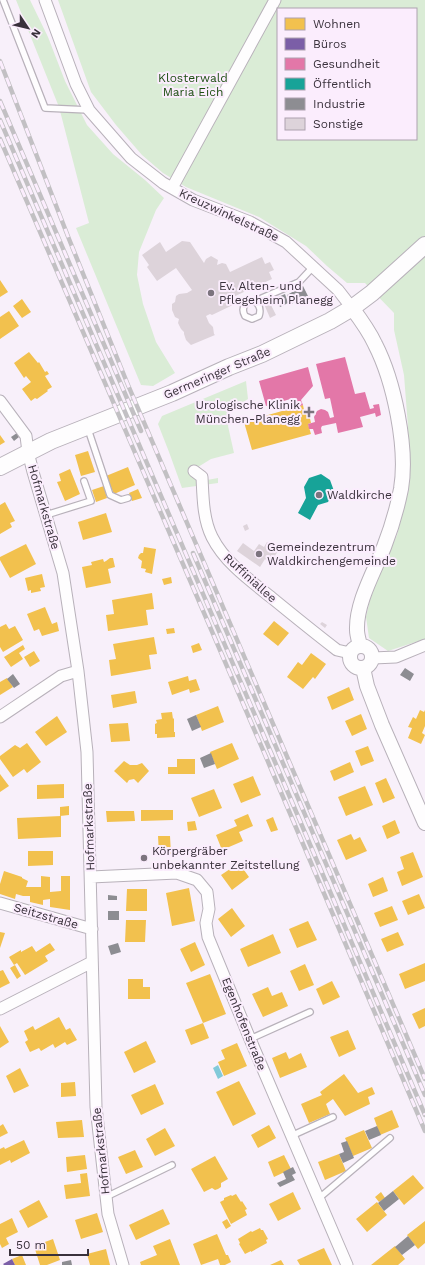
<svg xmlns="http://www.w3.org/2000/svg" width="425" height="1265" viewBox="0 0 425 1265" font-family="'Work Sans',sans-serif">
<rect width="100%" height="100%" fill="#f8f0fa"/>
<path fill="#daecd6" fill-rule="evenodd" d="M16,0H30L48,37L65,81L87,125L113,154L145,180L164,198L156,210L139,252L137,275L143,304L156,342L175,373L153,386L141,385L76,228L89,223L59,107Z
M58,0H425V639L388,651L369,638L366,617L373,587L397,535L409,489L408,427L404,375L394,330V313L365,283H347L327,266L306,246L259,217L186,187L163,173L142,155L116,125L91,92ZM278,9H416V139H278Z
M246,381L248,399L232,409L228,426L234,453L211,459L198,467L207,480L218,478V483L182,488L169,452L158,424L162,416Z"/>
<path fill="#82cad9" d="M218,1065L223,1076L218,1079L213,1068Z"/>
<path fill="#f2c14e" d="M0,280L8,292L0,297Z
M22,299L31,312L22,318L13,306Z
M9,311L19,326L0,339V317Z
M29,352L38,363L39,362L45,372L47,371L49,374L45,376L52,387L47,390L48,391L37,399L35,398L31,401L22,389L31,382L26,376L24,378L14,363Z
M303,405L304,410L308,409L311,423L308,424L311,434L252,450L244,422Z
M0,435L5,442L0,445Z
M88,451L95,472L81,476L75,455Z
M128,467L135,485L114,494L106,476Z
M70,469L80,494L65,501L57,482L61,481L59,474Z
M104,486L107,498L96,502L92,490Z
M138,489L142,498L132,501L129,493Z
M5,502L15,521L10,523L12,527L0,534V505Z
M106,513L112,532L83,540L78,522Z
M26,544L36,564L10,578L0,560V557Z
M144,547L156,549L152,574L145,572L146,569L141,568L142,561L138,558L139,555L141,553H143Z
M110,558H113L115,567L108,569L111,583L86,588L82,567L92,565L91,562L103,559L104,562L106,561Z
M42,574L45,587L40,588L41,591L31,593V590L28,591L25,578Z
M171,577L172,583L164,585L162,579Z
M152,593L154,609L146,610L148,625L108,631L106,615L114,614L112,600Z
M45,607L52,624L57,622L59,631L42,636L39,629L34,631L27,614Z
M274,621L289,633L278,646L263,634Z
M6,624L9,629L15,626L23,640L3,652L0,647V627Z
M174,628L175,633L167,634L166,629Z
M154,637L157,654L149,655L151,669L111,676L109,660L116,659L113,644Z
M199,643L202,650L193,653L191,646Z
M23,645L25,649L19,653L23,659L11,667L4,657Z
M34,651L40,661L30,667L24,657Z
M311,653L326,664L315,679L313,677L303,689L287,677L298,662L302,665Z
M188,676L189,681L196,679L200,690L190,693L189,689L172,695L168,682Z
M7,678L13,687L0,695V682Z
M349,687L354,700L332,710L327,697Z
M135,691L137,703L113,708L111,695Z
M218,706L224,722L202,731L196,715Z
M420,710L424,712L425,710V726L422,733L425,735L421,744L408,738L412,728L408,727L413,717L416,719Z
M172,712L173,719L174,718V732H175V737L157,738V734H155V724L157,723L156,720L162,719L161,713Z
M361,714L367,729L352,736L345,721Z
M57,716L67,732L46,746L35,732Z
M128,723L130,741L111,742L109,724Z
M27,743L41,762L27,773L24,769L13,777L0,759V756L15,745L20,748Z
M232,743L239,759L217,769L210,752Z
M368,746L374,761L361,766L355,751Z
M177,759H195V774H168V767H177Z
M124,761L130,765H137L142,763L149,771L138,783L134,779L129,780L127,783L114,771Z
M350,762L354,772L334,781L330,771Z
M0,774L9,786L0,792Z
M253,776L261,795L241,803L233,784Z
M386,778L395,798L383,803L375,783Z
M64,784V798L37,799V785Z
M365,786L373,805L346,816L338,797Z
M214,789L222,808L199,817L191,798Z
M69,806V815L60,816V807Z
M141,810H173V820L141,821Z
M106,811H134L135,821L107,822Z
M248,814L253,826L239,832L243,841L222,850L216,835L237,826L234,820Z
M61,816V837L18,839L17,818Z
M273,817L278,830L271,832L266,820Z
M395,820L400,833L387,839L382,826Z
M195,821L197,830L188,831L187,822Z
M351,834L354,840L360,837L367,851L346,860L337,840Z
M158,836H170L171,854L159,855Z
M28,851H53V865L28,866Z
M413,852L423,877L402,886L397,872L404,869L400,857Z
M239,863L249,877L232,890L221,875Z
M4,871L22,877V878L28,881L26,887H41V876L50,877V892L61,891V876H70V910L50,907V899L43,900V905L30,902V896H23L16,894L15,899L0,894V884Z
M383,877L388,891L373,897L368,884Z
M189,888L195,921L172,926L166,893Z
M127,889H147V911H126Z
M419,894L425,908L408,915L402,901Z
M392,906L398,920L380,927L374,913Z
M232,908L245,926L231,937L218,919Z
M126,920H146L145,942H125Z
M308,921L317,940L297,948L289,929Z
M0,932L5,933L0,948Z
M398,932L404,945L387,952L381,939Z
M273,934L281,953L248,967L240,949Z
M195,942L205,965L191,972L180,949Z
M50,943L55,950L45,956L48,961L25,975L17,963L14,965L9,957L21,950V952L32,946L36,952Z
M425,963V981L405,989L399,974Z
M305,964L314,985L299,991L290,971Z
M15,965L21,976L17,979L10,968Z
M3,970L10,983L0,988V971Z
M210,974L226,1014L203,1023L186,983Z
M128,979H143V987H150V999H128Z
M332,981L340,997L323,1005L316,989Z
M268,987L272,996L282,992L288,1006L263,1017L252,994Z
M425,1008V1026L419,1029L412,1014Z
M59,1017L66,1030L70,1028L77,1040L67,1045L65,1042L55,1048L53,1044L41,1051L39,1048L30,1052L25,1042L28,1040L24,1031L33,1026L35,1030Z
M203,1023L209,1038L191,1045L185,1030Z
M0,1026L9,1042L0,1048Z
M348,1030L356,1049L339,1057L330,1037Z
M146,1041L156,1062L134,1073L124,1052Z
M237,1043L247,1066L224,1076L218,1062L225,1059L221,1050Z
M286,1052L289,1059L301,1053L307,1067L280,1078L272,1058Z
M20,1068L29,1086L14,1093L6,1076Z
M344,1074L358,1093L372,1087L375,1094L368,1097L370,1104L345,1116L333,1099L326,1104L330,1114L309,1123L301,1104L322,1095L320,1092Z
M239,1081L256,1114L233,1126L216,1092Z
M75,1082L76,1096L61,1097V1083Z
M155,1084L164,1104L141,1115L131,1095Z
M392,1110L399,1127L380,1135L374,1118Z
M82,1120L84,1137L58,1138L56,1122Z
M3,1124L8,1133L0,1137V1126Z
M269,1125L276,1138L258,1148L251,1135Z
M165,1128L175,1146L155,1156L146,1139Z
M364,1130L372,1148L353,1156L345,1138Z
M24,1140L30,1153L11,1163L10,1160L0,1165V1149L4,1147L5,1149Z
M135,1150L143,1167L126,1174L118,1157Z
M339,1154L346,1171L325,1180L318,1162Z
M85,1155L87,1169L67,1172L66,1157Z
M284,1155L291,1169L274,1177L268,1162Z
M215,1156L228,1179L221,1183V1187L218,1189L215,1190L212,1188L204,1192L191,1169Z
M87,1173L90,1196L66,1199L64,1185L81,1183L80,1174Z
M413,1175L424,1188L404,1205L393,1191Z
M293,1192L301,1209L278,1221L269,1204Z
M381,1192L385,1198L379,1202L375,1197Z
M236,1194L241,1202L242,1201L247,1209L245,1210L247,1215L231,1224L220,1202L224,1200V1198L231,1195L232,1196Z
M39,1200L48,1217L28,1228L19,1211Z
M377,1202L387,1215L367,1232L356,1219Z
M163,1209L170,1224L136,1240L129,1225Z
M97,1213L103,1232L81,1239L75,1220Z
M12,1218L18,1232L6,1238L9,1244L2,1248L0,1244V1224Z
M227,1219L231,1226L226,1229L222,1222Z
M425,1221V1243L418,1249L407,1235Z
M260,1228L261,1230H263L268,1239L266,1240L267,1243L251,1252V1251L245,1254L239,1244L240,1243L238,1239L251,1231L252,1232Z
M217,1234L226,1255H228L231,1262L225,1265H220L218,1259L201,1265L193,1244Z
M53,1239L60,1260L47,1265H40L34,1246Z
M170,1239L180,1265H141L140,1262L157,1255L153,1246Z
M395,1246L405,1259L398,1265H371Z
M324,1248L332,1265H300L297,1260Z
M106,1249L110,1265H90L87,1254Z
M22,1255L26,1265H15L12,1259Z
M281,1260L284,1265H270Z"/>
<path fill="#7b5ea7" d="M12,1259L15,1265H4L3,1264Z"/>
<path fill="#e377a8" d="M345,357L355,394L365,392L370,409L374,408L373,405L379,404L381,415L376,417L375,413L360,417L363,427L338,433L336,423L322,426L321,428L322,433L315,435L313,429H309L308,424L315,422L314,417L317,411L321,409L325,410L328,412L330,418L334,417L330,398L325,399L316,364Z
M308,367L313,386L301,400L303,405L297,407L294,398L266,406L259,381Z"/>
<path fill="#17a398" d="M321,474L330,480L334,491L328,502L318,505L310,520L298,513L306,498L304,487L309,478Z"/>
<path fill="#8d8d92" d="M303,286L308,296L291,304L287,295Z
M285,294L288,303L280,307L276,298Z
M17,433L19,437L14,441L11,437Z
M405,668L414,674L410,681L400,675Z
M13,674L20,684L14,688L7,679Z
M196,715L201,727L192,731L187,719Z
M211,753L215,764L204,768L200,758Z
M108,895L117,896V900H108Z
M108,911H119V920H108Z
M118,943L121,952L111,955L108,946Z
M377,1126L381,1135L369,1140L365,1131Z
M347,1141L354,1158L343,1163L339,1154L344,1152L341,1143Z
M293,1167L296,1173L292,1175L295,1180L280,1187L277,1183L286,1179L283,1172Z
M393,1191L399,1199L384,1211L378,1203Z
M408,1236L415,1245L402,1255L395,1247Z
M71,1260L72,1265H62V1262Z"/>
<path fill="#ddd3da" d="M182,241L190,242L204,263L206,259L211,256L218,260L217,265L222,263L226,264L230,272L262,257L265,264L270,262L274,270L269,272L272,279L233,297L235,304L212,315L210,314L206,316L209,323L213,327L214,334L215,335L191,345L186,340L184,334V332L181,329L178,323L179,319L175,317L172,310V304L175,302L176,296L179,294L187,293L192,290L176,268L157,281L147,267L149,265L142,255L160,242L166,252Z
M269,301L276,315L270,318L264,304Z
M247,524L249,529L245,531L243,526Z
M267,542L279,550L274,557L272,556L269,562L265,559L260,567L237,551L243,543L254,551L259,544L264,547Z
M322,622L327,625L325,628L320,624Z"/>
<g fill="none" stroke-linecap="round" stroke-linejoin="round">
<g stroke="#b8b1ba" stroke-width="8">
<path id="service" d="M3,0L45,108L89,110
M257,303C260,307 261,310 259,316L252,319L245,316C240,307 247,298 257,303L262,298L299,282L313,267
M88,429L110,495L121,500L128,498
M46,515L91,501L84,481
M250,1039L310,1012
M291,1136L333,1117
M106,1197L172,1165
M318,1199L390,1138"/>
</g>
<g stroke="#b8b1ba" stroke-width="13">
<path id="minor" d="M45,0L76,84L89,110L131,158L163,183L193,200L250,222L286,242L338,290L352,308
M172,188L275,0
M0,401L26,436L28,452L33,472L63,573L78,671L87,752L96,1107L108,1214L123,1265
M194,471L202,477C203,497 203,519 212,537C225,563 251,581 272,598C294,616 315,633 337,650L350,653
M373,658L396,657L425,645
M0,717L61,676L78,671
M91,877L177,873L197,880L207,892L209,909L206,923L208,937L250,1039L347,1265
M0,903L92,929
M0,1009L92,962"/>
</g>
<g stroke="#b8b1ba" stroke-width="16">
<path id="tertiary" d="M352,308C361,320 369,331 375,344C394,381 408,448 401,489C397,509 391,529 384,547C374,572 356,603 357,630C357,635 359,641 360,645
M350 657a11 11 0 1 1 22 0a11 11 0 1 1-22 0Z
M363,668L367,686L382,725L425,823"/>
</g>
<g stroke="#b8b1ba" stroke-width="18">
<path id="secondary" d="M0,467L51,441L172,393L229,367L262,354L330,321L352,308L372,293L425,245"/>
</g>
<use href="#service" stroke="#fefdfe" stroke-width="5.5"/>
<use href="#minor" stroke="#fefdfe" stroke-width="11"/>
<use href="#tertiary" stroke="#fefdfe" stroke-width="14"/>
<use href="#secondary" stroke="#fefdfe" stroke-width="16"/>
<g stroke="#c2c0c3" stroke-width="4.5">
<path id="rail" d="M0,61L69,239L128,385L425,1079
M0,101L141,431
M0,120L275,762L425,1115
M0,139L269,764L425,1131
M193,553L425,1095"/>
</g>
<use href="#rail" stroke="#fbedfd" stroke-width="3" stroke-dasharray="9" stroke-linecap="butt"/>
</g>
<g fill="#7c747e" stroke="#fbedfd" stroke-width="1.5">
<circle cx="211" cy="293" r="4"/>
<path d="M307 406h4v4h4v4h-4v4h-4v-4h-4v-4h4z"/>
<circle cx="319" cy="495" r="4"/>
<circle cx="259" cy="554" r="4"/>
<circle cx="144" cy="858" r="4"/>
</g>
<g text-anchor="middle" stroke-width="4" stroke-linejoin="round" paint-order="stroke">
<g font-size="12" fill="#1e4f13" stroke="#fbedfd">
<text x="193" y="82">Klosterwald<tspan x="193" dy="14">Maria Eich</tspan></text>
</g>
<g font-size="12" fill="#39313b" stroke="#fbedfd">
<text transform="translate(229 215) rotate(25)" y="4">Kreuzwinkelstraße</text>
<text transform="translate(217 373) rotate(-23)" y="4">Germeringer Straße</text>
<text transform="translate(44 507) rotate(74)" y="4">Hofmarkstraße</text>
<text transform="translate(250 578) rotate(42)" y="4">Ruffiniallee</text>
<text transform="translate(89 827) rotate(-92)" y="4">Hofmarkstraße</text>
<text transform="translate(46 916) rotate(16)" y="4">Seitzstraße</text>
<text transform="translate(244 1024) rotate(68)" y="4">Egenhofenstraße</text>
<text transform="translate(101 1151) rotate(-96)" y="4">Hofmarkstraße</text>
</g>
<g font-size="12" fill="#39313b" stroke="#fbedfd" text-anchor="start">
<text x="219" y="290">Ev. Alten- und<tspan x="219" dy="14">Pflegeheim Planegg</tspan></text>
<text x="300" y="409" text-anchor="end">Urologische Klinik<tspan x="300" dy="14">München-Planegg</tspan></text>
<text x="327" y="499">Waldkirche</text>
<text x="267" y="551">Gemeindezentrum<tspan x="267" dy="14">Waldkirchengemeinde</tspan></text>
<text x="152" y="855">Körpergräber<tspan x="152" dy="14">unbekannter Zeitstellung</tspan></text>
</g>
</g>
<rect x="277" y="8" width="140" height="132" fill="#fbedfd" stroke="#ada2af"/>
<rect x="285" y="18" width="20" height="12" fill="#f2c14e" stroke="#ada2af"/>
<text x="313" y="28" font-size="12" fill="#39313b">Wohnen</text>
<rect x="285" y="38" width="20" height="12" fill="#7b5ea7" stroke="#ada2af"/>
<text x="313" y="48" font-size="12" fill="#39313b">Büros</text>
<rect x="285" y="58" width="20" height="12" fill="#e377a8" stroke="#ada2af"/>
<text x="313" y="68" font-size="12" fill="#39313b">Gesundheit</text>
<rect x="285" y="78" width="20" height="12" fill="#17a398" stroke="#ada2af"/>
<text x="313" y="88" font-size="12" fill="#39313b">Öffentlich</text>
<rect x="285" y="98" width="20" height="12" fill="#8d8d92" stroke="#ada2af"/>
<text x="313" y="108" font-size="12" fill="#39313b">Industrie</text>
<rect x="285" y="118" width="20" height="12" fill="#ddd3da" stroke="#ada2af"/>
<text x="313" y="128" font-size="12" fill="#39313b">Sonstige</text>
<g transform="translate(28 28) rotate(125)" stroke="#fbedfd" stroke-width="3" paint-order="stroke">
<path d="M0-3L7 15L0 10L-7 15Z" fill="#39313b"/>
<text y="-6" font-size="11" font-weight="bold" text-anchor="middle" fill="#39313b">N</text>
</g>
<path d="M10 1249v6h78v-6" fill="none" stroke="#39313b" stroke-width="2"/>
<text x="16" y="1249" font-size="12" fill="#39313b" stroke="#fbedfd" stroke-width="3" paint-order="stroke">50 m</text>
</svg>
